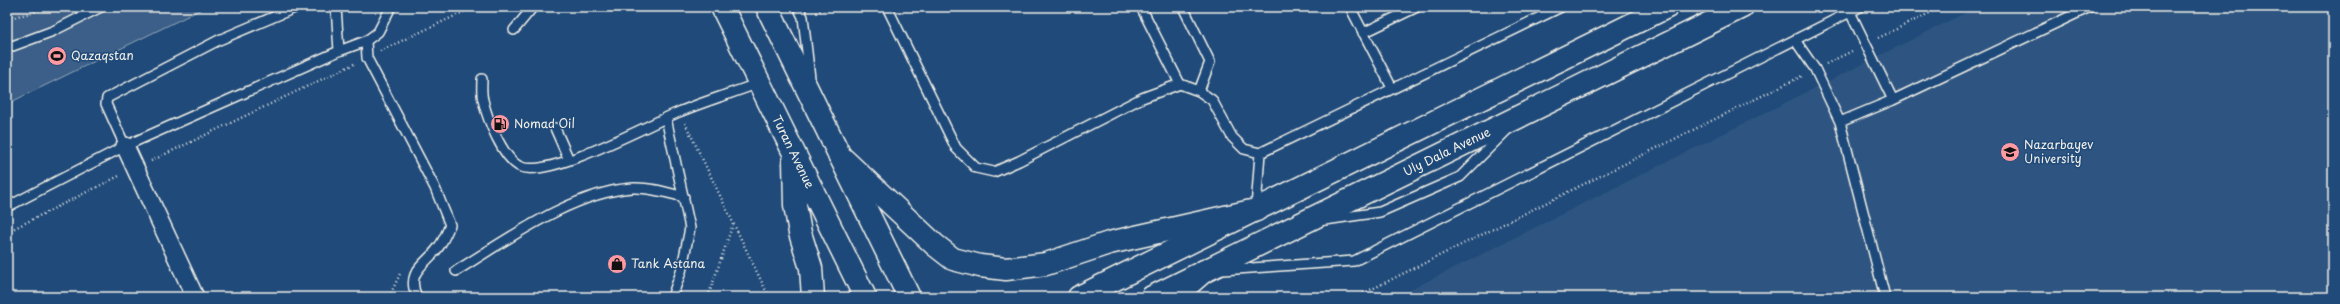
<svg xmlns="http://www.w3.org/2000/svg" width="2340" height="304" viewBox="0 0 2340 304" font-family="'Playpen Sans',sans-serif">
<rect width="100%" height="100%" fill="#1f4a7a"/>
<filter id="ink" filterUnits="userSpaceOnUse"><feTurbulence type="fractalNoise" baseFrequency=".025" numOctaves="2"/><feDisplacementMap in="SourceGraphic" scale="8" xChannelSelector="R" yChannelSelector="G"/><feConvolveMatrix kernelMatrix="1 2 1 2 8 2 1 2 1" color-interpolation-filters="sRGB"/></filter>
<g filter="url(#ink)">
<path fill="#2d5581" d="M1977,7H2333V297H1396Z"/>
<path fill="#3a5f88" stroke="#97a8b8" d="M7,7H206L7,104Z"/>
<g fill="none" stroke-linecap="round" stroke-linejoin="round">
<g stroke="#f4f1e8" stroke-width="12">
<path id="service" d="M336,7L339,51
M391,7L378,32L366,41L367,58L435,188L450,225C447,232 444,239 440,245C429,263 404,270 417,297
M798,7L803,17L810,78
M887,7L956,148L976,168L994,172L1019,161L1142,98L1180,84
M1141,7L1180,84L1199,91L1212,100L1232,137L1244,149L1260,153
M1183,7L1210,62L1199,91
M1350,7L1392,88
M1850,12L1893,100
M514,30L533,7
M1363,33L1417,7
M1795,40L1815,69L1840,122L1885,297
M7,48L53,31L101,7
M482,79C482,86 481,93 483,100C487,118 503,160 521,167C551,178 647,125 679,112C705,101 733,93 759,83
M666,118L690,228L681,272L672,297
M1840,122L1893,100L2090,7
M555,128L569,160
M125,146L106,104L107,98L219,40L297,7
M7,207L125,146L339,51L366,41
M1256,208L1260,153L1561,7
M1325,220L1380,212L1460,177L1507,130
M1222,270L1354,261L1860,7
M456,271C507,240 572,192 633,188C649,187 668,193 684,197"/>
</g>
<g stroke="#f4f1e8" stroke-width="20">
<path id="minor" d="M125,146L195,297"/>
</g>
<g stroke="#f4f1e8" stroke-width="25">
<path id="secondary" d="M1079,297L1667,7
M1152,297L1742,7"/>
</g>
<g stroke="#f4f1e8" stroke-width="25">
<path id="primary" d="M722,7L865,297
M767,7L909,297
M839,155L935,245L953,259L980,266L1006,269L1046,264L1109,243L1256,210
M794,160L795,205L800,233L811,268L813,297
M1174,297L1204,271"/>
</g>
<path stroke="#f4f1e8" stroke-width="2.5" stroke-dasharray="1 3" stroke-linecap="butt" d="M816,13L828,7
M7,18L32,13L44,7
M1878,38L1942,7
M380,51L474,7
M1826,64L1854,50
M685,123L769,297
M151,161L356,63
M7,232L119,176
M392,297L391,293L400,274
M708,297L733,224
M1356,297L1804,75"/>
<use href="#service" stroke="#1f4a7a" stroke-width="9"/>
<use href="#minor" stroke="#1f4a7a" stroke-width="17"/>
<use href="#secondary" stroke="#1f4a7a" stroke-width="22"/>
<use href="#primary" stroke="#1f4a7a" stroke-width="22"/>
</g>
</g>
<defs>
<g id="stadium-disc" transform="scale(1)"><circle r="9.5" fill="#ff9aa2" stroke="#1f4a7a"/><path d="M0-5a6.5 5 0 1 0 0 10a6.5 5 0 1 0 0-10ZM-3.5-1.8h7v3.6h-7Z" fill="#111"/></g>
<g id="fuel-disc" transform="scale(1)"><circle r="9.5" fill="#ff9aa2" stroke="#1f4a7a"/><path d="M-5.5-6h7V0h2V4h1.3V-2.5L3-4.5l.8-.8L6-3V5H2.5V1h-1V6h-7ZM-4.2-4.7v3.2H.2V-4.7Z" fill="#111"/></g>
<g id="university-disc" transform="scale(1)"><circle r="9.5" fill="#ff9aa2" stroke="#1f4a7a"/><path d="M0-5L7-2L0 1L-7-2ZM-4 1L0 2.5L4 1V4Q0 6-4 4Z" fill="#111"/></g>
<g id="shop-disc" transform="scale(1)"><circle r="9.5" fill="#ff9aa2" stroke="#1f4a7a"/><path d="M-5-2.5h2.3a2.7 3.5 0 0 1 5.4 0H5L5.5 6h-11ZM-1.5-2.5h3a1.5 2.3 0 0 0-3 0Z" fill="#111"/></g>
</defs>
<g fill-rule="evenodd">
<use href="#stadium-disc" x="57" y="56"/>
<use href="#fuel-disc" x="500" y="124"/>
<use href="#university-disc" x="2010" y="152"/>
<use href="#shop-disc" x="617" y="264"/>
</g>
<g text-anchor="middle" stroke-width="3" stroke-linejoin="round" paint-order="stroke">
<g font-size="12" fill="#f4f1e8" stroke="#1f4a7a" text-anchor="start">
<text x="71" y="60">Qazaqstan</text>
<text x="514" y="128">Nomad Oil</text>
<text x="2024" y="149">Nazarbayev<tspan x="2024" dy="14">University</tspan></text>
<text x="631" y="268">Tank Astana</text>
</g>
<g font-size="12" fill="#f4f1e8" stroke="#1f4a7a">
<text transform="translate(793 152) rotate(64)" y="4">Turan Avenue</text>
<text transform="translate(1447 152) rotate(-26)" y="4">Uly Dala Avenue</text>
</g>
</g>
<rect width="2340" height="304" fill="none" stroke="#1f4a7a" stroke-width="24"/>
<rect x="12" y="12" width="2316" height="280" fill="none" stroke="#f4f1e8" stroke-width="1.5" filter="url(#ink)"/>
</svg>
